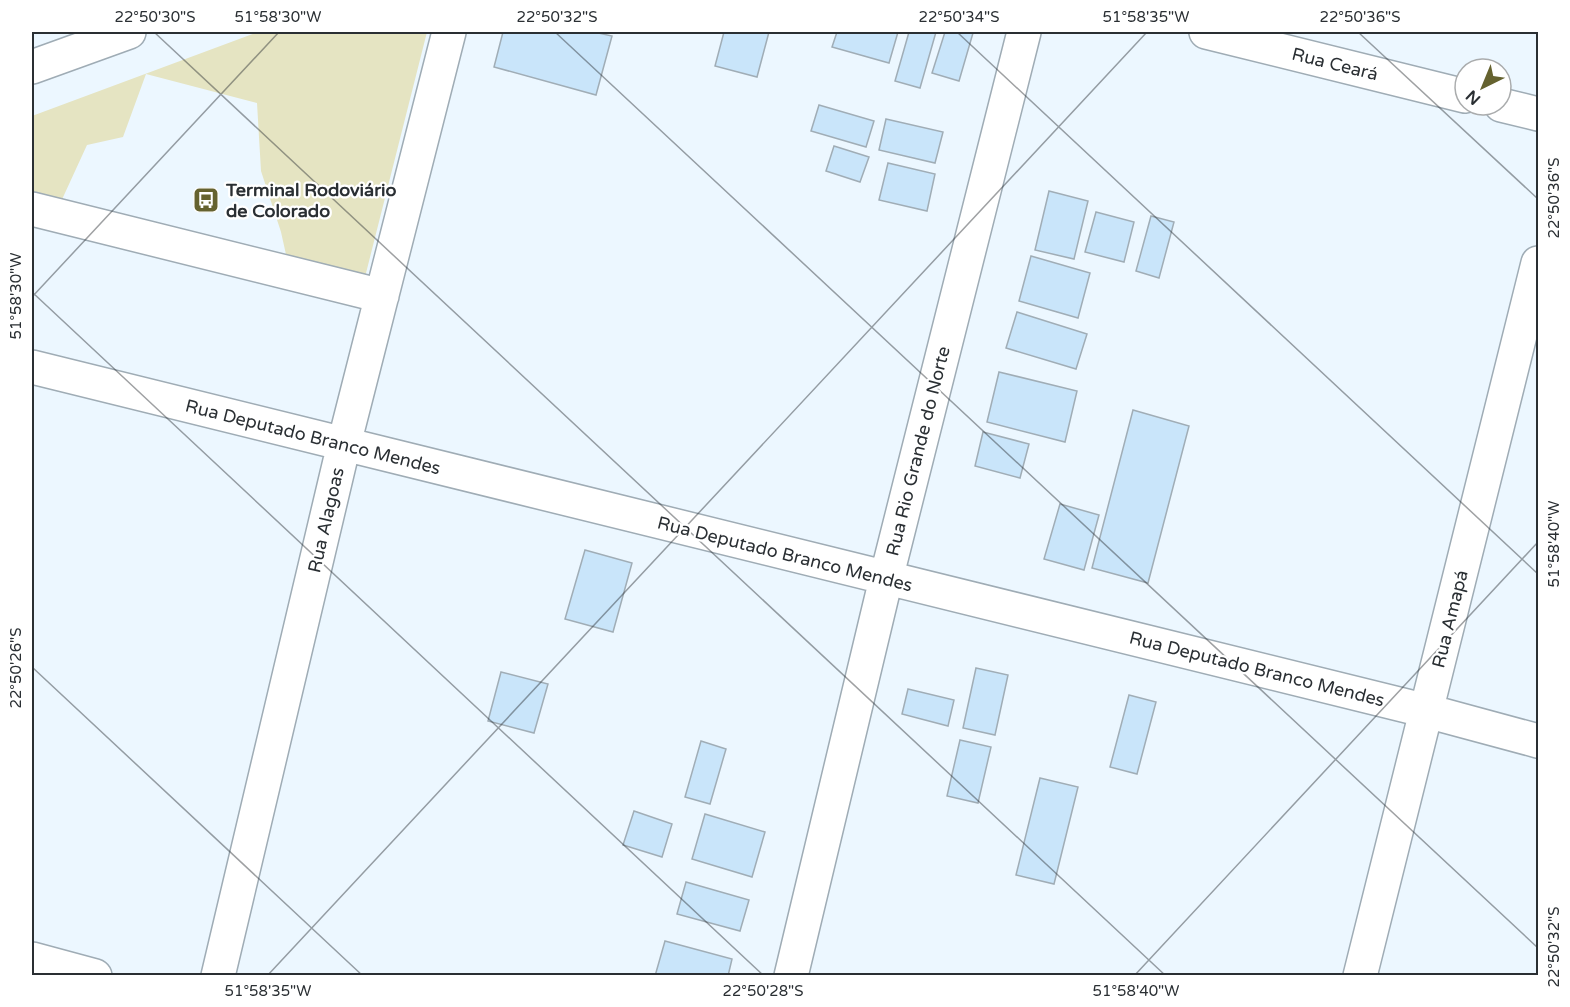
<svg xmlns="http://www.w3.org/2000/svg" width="1570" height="1007" viewBox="0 0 1570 1007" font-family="'Varela Round',sans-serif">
<rect width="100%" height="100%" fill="#ecf7ff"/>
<path fill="#e5e4c2" d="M258,32H427L364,281L287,259L281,232L261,171L257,103L146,74L123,137L87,145L59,206L32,197V116Z"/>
<path fill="#c9e5fa" stroke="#a0adb6" stroke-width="1.5" d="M503,32H594L612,36L596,95L494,67Z
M724,32H769L757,77L715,66Z
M837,32H898L889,63L832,47Z
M909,32H936L920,88L895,81Z
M945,32L973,33L959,81L932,73Z
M819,105L874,121L866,147L811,131Z
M886,119L943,132L935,163L879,150Z
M834,146L869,157L860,182L826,171Z
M888,163L935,174L927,211L879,200Z
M1049,191L1088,201L1074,259L1035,250Z
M1096,212L1134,222L1124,262L1085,252Z
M1151,216L1174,222L1159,278L1136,271Z
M1031,256L1090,273L1078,318L1019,301Z
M1017,312L1087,334L1076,369L1006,348Z
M999,372L1077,391L1065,442L987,422Z
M1133,410L1189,426L1148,583L1092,568Z
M983,432L1029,444L1020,478L975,466Z
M1060,504L1099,515L1084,570L1044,559Z
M585,550L632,563L613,632L565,619Z
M976,668L1008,675L995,735L963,728Z
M501,672L548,684L534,733L488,721Z
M908,689L954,700L948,726L902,714Z
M1129,695L1156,702L1137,774L1110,767Z
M960,740L991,747L978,803L947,796Z
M701,741L726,749L710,804L685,797Z
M1040,778L1078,787L1054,884L1016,875Z
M634,811L672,824L662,857L623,845Z
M705,814L765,832L752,877L692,859Z
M686,882L749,900L740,931L677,914Z
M665,941L732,959L728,976H655Z"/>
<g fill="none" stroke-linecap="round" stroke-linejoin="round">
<g stroke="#9facb5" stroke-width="36">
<path id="minor" d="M1206,32L1465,96
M32,67L129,32
M1501,105L1538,114
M32,209L382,296
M32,367L1427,711L1538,741
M32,959L95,976
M218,976L344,444L449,32
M791,976L886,579L1024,32
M1360,976L1538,263"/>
</g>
<use href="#minor" stroke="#fff" stroke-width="33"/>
</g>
<path fill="none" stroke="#2a2f33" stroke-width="1.5" stroke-opacity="0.45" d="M154,32L1166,976M555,32L1538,948M957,32L1538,574M1358,32L1538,199M32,292L764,976M32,297L279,32M32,667L363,976M267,976L1147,32M1134,976L1538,542"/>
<defs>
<g id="bus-square" transform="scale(1.35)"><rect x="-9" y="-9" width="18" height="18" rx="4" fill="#65622f" stroke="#fff"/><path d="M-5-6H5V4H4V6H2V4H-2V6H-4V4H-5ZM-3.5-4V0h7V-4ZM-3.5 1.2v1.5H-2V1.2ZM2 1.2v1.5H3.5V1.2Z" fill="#fff"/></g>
</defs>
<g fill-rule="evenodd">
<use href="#bus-square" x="206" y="200"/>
</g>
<g text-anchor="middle" stroke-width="4.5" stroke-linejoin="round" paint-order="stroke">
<g font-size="18" fill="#2a2f33" stroke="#fff">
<text transform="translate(1335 64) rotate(14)" y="6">Rua Ceará</text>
<text transform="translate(313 437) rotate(14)" y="6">Rua Deputado Branco Mendes</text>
<text transform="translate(918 451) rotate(-76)" y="6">Rua Rio Grande do Norte</text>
<text transform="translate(326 520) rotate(-77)" y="6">Rua Alagoas</text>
<text transform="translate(785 554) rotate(14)" y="6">Rua Deputado Branco Mendes</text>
<text transform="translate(1450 619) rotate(-76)" y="6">Rua Amapá</text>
<text transform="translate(1257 669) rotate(14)" y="6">Rua Deputado Branco Mendes</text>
</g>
<g font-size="18" font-weight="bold" fill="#2a2f33" stroke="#fff" text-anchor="start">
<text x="226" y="196">Terminal Rodoviário<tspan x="226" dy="21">de Colorado</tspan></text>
</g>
</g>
<rect width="1570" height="1007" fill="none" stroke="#ffffff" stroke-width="66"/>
<g transform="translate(1483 87) rotate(223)"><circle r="28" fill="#ffffff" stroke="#aaacad" stroke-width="1.5"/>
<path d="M0-4.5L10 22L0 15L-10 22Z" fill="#65622f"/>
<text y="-9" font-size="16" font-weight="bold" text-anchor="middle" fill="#2a2f33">N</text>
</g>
<rect x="33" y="33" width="1504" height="941" fill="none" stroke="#2a2f33" stroke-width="2"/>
<g font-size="15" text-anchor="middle" fill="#2a2f33">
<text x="155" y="22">22°50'30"S</text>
<text x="278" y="22">51°58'30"W</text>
<text x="557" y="22">22°50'32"S</text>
<text x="959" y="22">22°50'34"S</text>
<text x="1146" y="22">51°58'35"W</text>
<text x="1360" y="22">22°50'36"S</text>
<text transform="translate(1554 198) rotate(-90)" y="5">22°50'36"S</text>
<text transform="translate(16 296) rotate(-90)" y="5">51°58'30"W</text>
<text transform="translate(1554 544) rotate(-90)" y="5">51°58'40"W</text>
<text transform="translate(16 668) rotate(-90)" y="5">22°50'26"S</text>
<text transform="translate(1554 947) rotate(-90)" y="5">22°50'32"S</text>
<text x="268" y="996">51°58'35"W</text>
<text x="763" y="996">22°50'28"S</text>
<text x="1136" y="996">51°58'40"W</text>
</g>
</svg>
